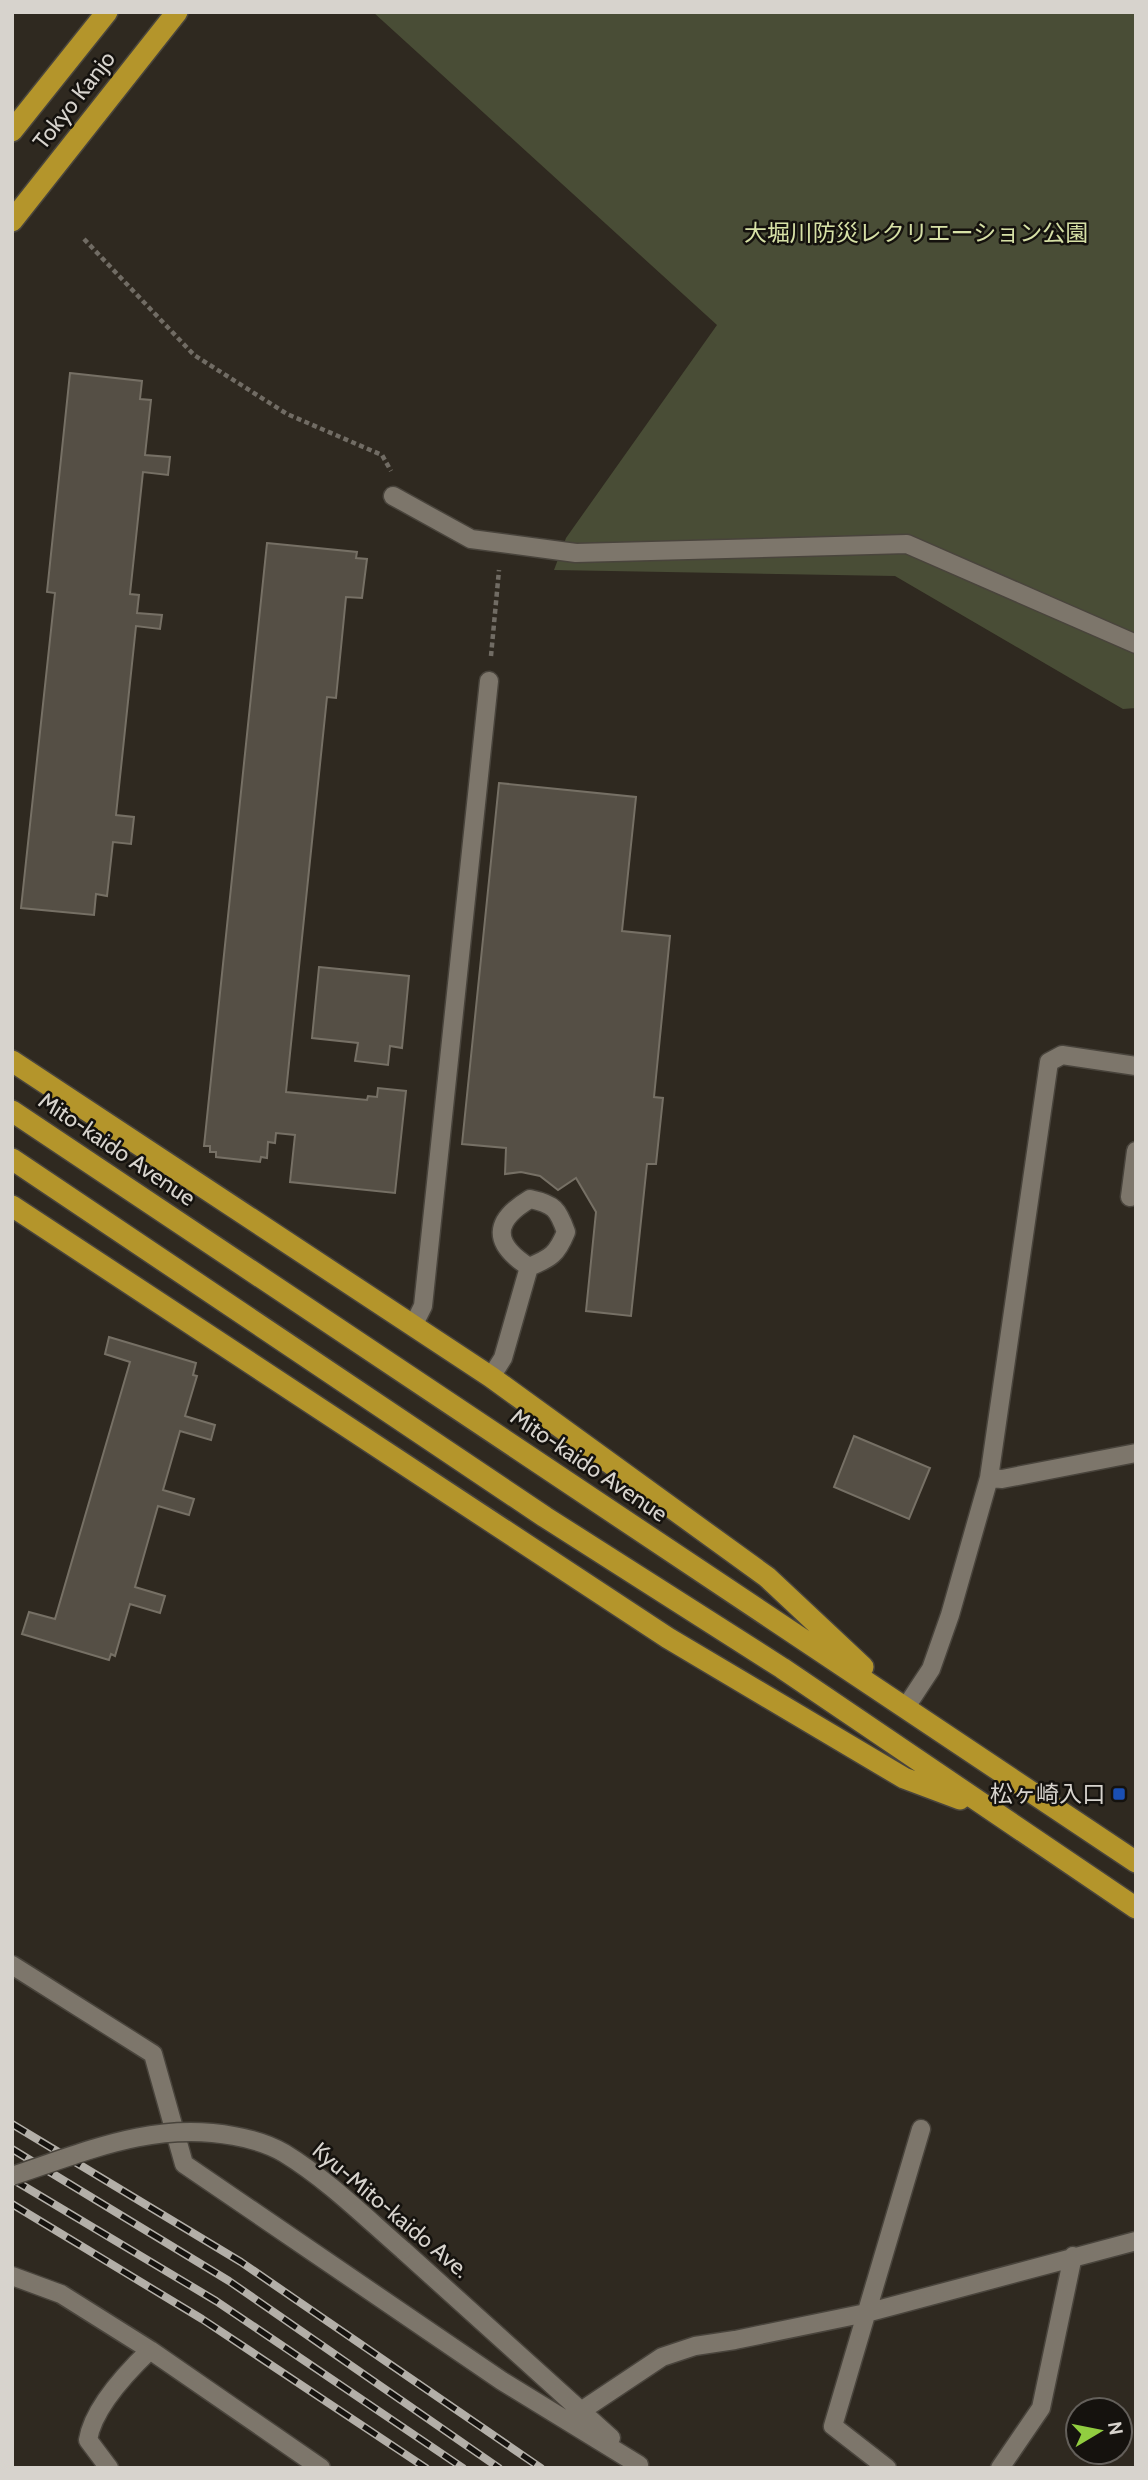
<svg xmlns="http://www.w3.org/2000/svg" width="1148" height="2480" viewBox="0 0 1148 2480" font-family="Cabin,'Noto Sans JP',sans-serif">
<rect width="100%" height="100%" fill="#2f2920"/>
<path fill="#494d36" d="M373,12H1136V708L1123,709L895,576L554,570L566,538L717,325Z"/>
<path fill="#554f45" stroke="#767065" stroke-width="2" d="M70,373L142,381L140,399L151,400L145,455L170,457L168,475L143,472L130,594L139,595L137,613L162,615L160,629L136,626L116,815L134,817L131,844L113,842L107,896L96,894L94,915L21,908L55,593L47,592Z
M267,543L357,552L356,558L367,559L362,598L346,597L336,698L327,697L286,1092L367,1100L368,1096L377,1097L378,1088L406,1091L395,1193L290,1182L295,1135L276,1133L275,1143L268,1142L267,1158L261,1157L260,1162L216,1157V1152H210V1146H204Z
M499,783L636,797L622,931L670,936L654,1097L663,1098L656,1164H647L631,1316L586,1311L596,1212L576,1178L558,1190L540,1176L521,1172L505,1174L506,1148L462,1144Z
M319,967L409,976L402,1048L390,1046L388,1065L355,1061L358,1043L312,1038Z
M109,1337L196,1363L193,1375L197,1376L185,1416L215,1425L211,1440L180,1431L163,1490L194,1499L189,1515L158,1506L135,1587L165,1596L160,1613L130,1604L115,1656L111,1654L109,1660L22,1634L29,1612L55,1619L130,1362L105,1354Z
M854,1436L930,1468L909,1519L834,1487Z"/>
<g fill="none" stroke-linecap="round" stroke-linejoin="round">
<g stroke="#49443c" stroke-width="21">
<path id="minor" d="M393,496L471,539L576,553L907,544L1136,644
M1130,1197L1136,1151
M530,1199C554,1204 558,1209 566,1232C557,1254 551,1258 529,1267C492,1243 493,1221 530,1199Z
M414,1324L423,1306L489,681
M491,1377L503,1358L529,1267
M989,1478L1002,1479L1136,1453
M906,1707L931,1669L950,1615L989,1478L1049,1062L1062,1055L1136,1066
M12,1965L153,2054L184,2164L502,2381L639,2465
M403,2250L611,2438
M12,2276L61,2294L150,2350L321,2468
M581,2411L662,2357L695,2346L735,2340L866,2313L1136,2241
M109,2468L88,2440C93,2408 126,2373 150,2350
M887,2468L833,2426L921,2129
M1000,2468L1041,2408L1073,2256"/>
</g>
<g stroke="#49443c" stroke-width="24">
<path id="highway" d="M12,131L107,12
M12,221L177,12
M12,1061L491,1377L767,1577L863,1667
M12,1111L1136,1862
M12,1159L545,1517L782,1668L1136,1908
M12,1206L668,1638L904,1778L960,1799"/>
</g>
<path stroke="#716c64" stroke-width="4.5" stroke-dasharray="5 3.5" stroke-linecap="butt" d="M84,239L194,355L287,414L382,455L391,471
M491,656L499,570"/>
<use href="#minor" stroke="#7d766b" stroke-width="18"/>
<use href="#highway" stroke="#b4952b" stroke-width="21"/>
<g stroke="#b3afa8" stroke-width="8">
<path id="rail" d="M12,2124L241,2262L541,2468
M12,2149L229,2281L499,2468
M12,2179L216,2301L463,2468
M12,2204L202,2319L426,2468"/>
</g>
<use href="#rail" stroke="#15120e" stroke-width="5" stroke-dasharray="16" stroke-linecap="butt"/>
<g stroke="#49443c" stroke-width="21" stroke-linecap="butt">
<path id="minor-bridge" d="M12,2176C88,2151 153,2121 234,2136C251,2139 269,2144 284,2153C328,2180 365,2217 403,2250"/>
</g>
<use href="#minor-bridge" stroke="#7d766b" stroke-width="18"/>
</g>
<rect fill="#1a4fb4" stroke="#15120e" stroke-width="2.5" x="1112" y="1787" width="14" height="14" rx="3.5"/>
<g text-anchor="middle" stroke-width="5" stroke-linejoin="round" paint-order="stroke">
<g font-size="23" fill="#d7d3cd" stroke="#15120e">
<text transform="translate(74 100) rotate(-52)" y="8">Tokyo Kanjo</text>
<text transform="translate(117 1149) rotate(34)" y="8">Mito-kaido Avenue</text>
<text transform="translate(589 1465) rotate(34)" y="8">Mito-kaido Avenue</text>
<text transform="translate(391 2210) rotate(40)" y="8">Kyu-Mito-kaido Ave.</text>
</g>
<g font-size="23" fill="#d7e1a6" stroke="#15120e">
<text x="916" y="241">大堀川防災レクリエーション公園</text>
</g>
<g font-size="23" fill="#d7d3cd" stroke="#15120e" text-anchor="end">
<text x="1105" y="1802">松ヶ崎入口</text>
</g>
</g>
<rect width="1148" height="2480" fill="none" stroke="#d7d3cd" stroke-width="28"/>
<g transform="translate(1099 2431) rotate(80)"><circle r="33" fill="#15120e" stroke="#635f5a" stroke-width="2"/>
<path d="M0-5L12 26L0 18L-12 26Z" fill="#91cd40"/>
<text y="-10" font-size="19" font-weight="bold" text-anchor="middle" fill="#d7d3cd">N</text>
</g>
</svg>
